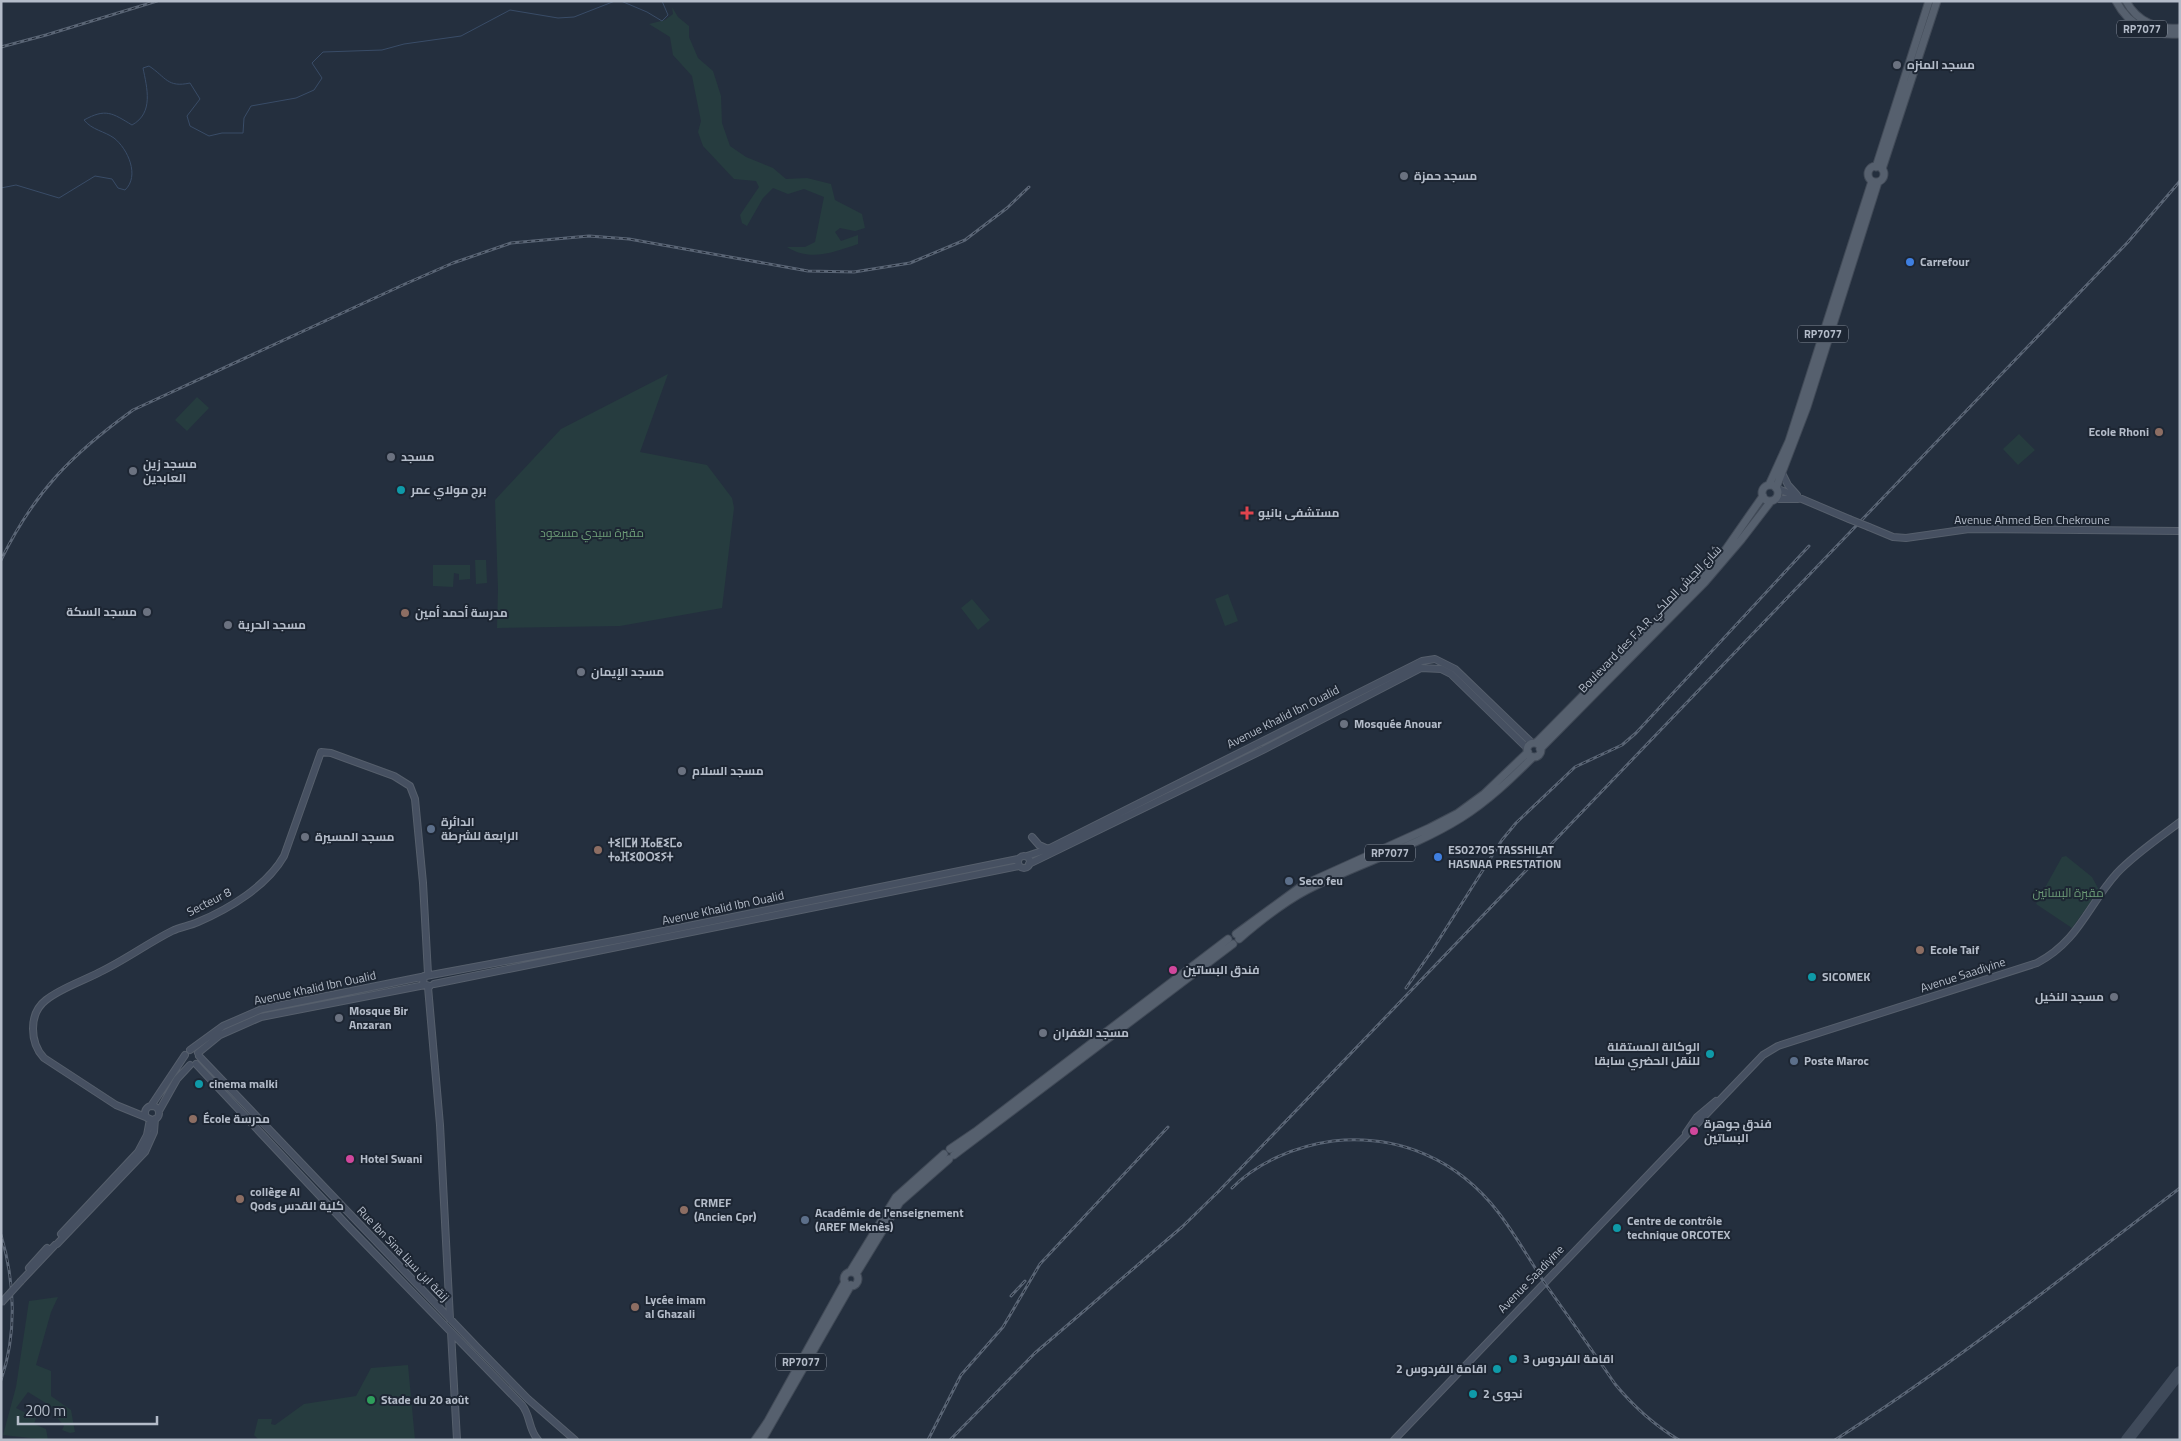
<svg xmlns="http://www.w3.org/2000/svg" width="2181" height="1441" viewBox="0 0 2181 1441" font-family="'Titillium Web',Cairo,'Noto Sans Tifinagh',sans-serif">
<rect width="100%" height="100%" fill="#242f3e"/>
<path fill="#263c3f" d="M672,7L678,17L689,26V37L698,58L713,71L721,96L722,123L730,146L746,157L773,168L786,179L807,178L831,184L835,200L862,214L865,228L855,231L840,228L835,232L841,241L858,235V244C834,252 810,262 787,247H805L815,242L824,197L804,189L788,194L773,188L763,198L747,226L742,223L740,215L759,187L756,181L734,179L703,146L698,132L701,121L692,76L673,55L670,37L649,24L665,20L673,14Z
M668,374L640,452L707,465L732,498L734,508L722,608L620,626L497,628L498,589L495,500L561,429Z
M197,397L209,408L187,431L175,420Z
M2019,434L2035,450L2018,465L2003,449Z
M475,560H486L487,583L476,584Z
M433,565H470V579L459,580V574L454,573L453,587L433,586Z
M1228,594L1238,621L1225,626L1215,599Z
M972,599L990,620L978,630L961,608Z
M2066,856L2092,877L2099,890L2072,928L2036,904L2062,857Z
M58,1297L51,1312L36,1365L51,1371V1396L71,1410L75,1432L70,1433L62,1430L64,1426L55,1415L57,1410L28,1392L16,1408L36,1418L34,1424L46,1429L48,1440L3,1435L16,1387L29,1301Z
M408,1365L415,1440H259L254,1435L258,1419H272L271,1424L275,1425L304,1404L356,1396L371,1368Z"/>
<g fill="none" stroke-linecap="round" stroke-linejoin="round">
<path stroke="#394c67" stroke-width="1" d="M621,1L647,12L662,21L668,15L662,1
M1,188L16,185L59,198L95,176L112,179L118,188L125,190C140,176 128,149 114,138C104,131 92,130 84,120C106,108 112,113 132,125C154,113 147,88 143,68L149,66C166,77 167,88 190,83L200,99L187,116L190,126L209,136L222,133H243L244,118L251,106L296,98L314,90L322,78L312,63L323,52L382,50L404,44L461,36L510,10L558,18L574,17L615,1"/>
<path stroke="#3f4a5a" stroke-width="12" d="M2127,1440L2180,1372"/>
<g stroke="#565f6c" stroke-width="8">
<path id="secondary" d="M1782,473L1788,485L1797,495
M1776,488L1849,519
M1775,499H1798
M1869,527L1893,537L1906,538L1969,529L2180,531
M1032,837L1039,845L1048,849
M1018 862a6 6 0 1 1 12 0a6 6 0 1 1-12 0Z
M1027,856L1048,849L1422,661L1435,659L1455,669L1532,743
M1029,864L1263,750L1421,668L1441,669L1451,674L1527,748
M431,975L629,938L1018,859
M424,976L423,984L430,986
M434,984L1019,866
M428,987L440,1125L450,1319
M190,1050L223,1026L262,1009L431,975
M198,1053L220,1035L261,1017L425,985
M199,1056L477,1347L528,1399L575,1440
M196,1064L347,1225L522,1405C531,1416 528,1429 538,1440
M151,1106L185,1055
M145 1113a7 7 0 1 1 14 0a7 7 0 1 1-14 0Z
M159,1111L177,1079L190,1065
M148,1118L116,1105L44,1058C30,1043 28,1014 46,1000C61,988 83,981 100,972C125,960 148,943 172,931C180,927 189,926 198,922C229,909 267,886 284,856L321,752L331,753L394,776L410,786L415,799L423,883L428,974
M1686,1133L1697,1117L1716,1101
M61,1234L138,1152L147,1135L150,1119
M57,1244L145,1152L154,1132L155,1119
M29,1268L47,1248
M21,1281L55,1245
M451,1332L457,1440
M1394,1440L1763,1055L1778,1046L2037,963C2079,941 2088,905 2117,873C2135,854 2159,838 2180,822"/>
</g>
<g stroke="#414a57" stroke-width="9">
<path id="primary" d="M2116,1C2130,27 2151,36 2180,34
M2126,1C2137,22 2158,30 2180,28
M1868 174a8 8 0 1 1 16 0a8 8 0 1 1-16 0Z
M1876,167L1929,1
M1882,169L1937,1
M1769,485L1789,441L1872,181
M1762 493a8 8 0 1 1 16 0a8 8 0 1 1-16 0Z
M1776,488L1807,407L1878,182
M1536,743L1704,573L1726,549L1763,496
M1527 750a7 7 0 1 1 14 0a7 7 0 1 1-14 0Z
M1540,749L1705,582L1741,540L1771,501
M1236,934L1303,885L1429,828L1458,813L1484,794L1528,752
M1239,939C1260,921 1282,903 1307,890C1357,864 1413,848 1461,818C1488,801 1511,779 1533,757
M950,1149L975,1132L1228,939
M954,1155L1233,944
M850,1272L896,1197L944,1154
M844 1279a7 7 0 1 1 14 0a7 7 0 1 1-14 0Z
M856,1274L900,1202L949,1159
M755,1440L768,1421L845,1282
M762,1440L851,1285"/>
</g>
<use href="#secondary" stroke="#465061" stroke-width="6"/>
<use href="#primary" stroke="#56606e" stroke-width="7"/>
<g stroke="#5a6575" stroke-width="3">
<path id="rail" d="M1,47L46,35L157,1
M1,560C35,491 72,454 133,410L405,284L453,263L511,243L589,236L629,239L808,271L854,272L910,263L965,240L1007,208L1029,187
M1406,988L1433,949L1502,840L1516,823L1575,767L1622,745L1636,733L1809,546
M1232,1188C1258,1162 1296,1146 1333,1141C1399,1134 1458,1160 1498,1212C1515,1234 1529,1259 1544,1282C1568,1316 1592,1350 1615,1384C1634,1407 1654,1425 1679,1440
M1,1235C15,1282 17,1334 1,1380
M1011,1296L1025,1281
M928,1440L961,1375L1003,1327L1040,1264L1168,1127
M950,1440L1035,1353L1182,1227L1219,1191L2128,242L2180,181
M1835,1440C1955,1363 2067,1274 2180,1188"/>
</g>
<use href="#rail" stroke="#1d2633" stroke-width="1" stroke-dasharray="4" stroke-linecap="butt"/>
<g stroke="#565f6c" stroke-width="8" stroke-linecap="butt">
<path id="secondary-bridge" d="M1849,519L1869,527
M1,1303L21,1281"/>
</g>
<use href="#secondary-bridge" stroke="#465061" stroke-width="6"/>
</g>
<g fill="#6b7280" stroke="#1d2633" stroke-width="2">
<circle cx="1897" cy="65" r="5"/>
<circle cx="1404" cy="176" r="5"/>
<circle cx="391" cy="457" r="5"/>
<circle cx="133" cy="471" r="5"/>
<circle cx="147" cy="612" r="5"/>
<circle cx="228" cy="625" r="5"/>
<circle cx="581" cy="672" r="5"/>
<circle cx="1344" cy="724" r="5"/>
<circle cx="682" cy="771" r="5"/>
<circle cx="305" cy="837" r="5"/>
<circle cx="2114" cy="997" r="5"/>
<circle cx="339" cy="1018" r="5"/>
<circle cx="1043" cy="1033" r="5"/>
</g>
<g fill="#3f7fe0" stroke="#1d2633" stroke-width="2">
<circle cx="1910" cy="262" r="5"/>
<circle cx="1438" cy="857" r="5"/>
</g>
<g fill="#8d6e63" stroke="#1d2633" stroke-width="2">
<circle cx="2159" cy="432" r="5"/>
<circle cx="405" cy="613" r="5"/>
<circle cx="598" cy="850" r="5"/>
<circle cx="1920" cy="950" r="5"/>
<circle cx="193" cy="1119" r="5"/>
<circle cx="240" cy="1199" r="5"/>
<circle cx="684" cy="1210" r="5"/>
<circle cx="635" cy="1307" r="5"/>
</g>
<g fill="#0f9aa8" stroke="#1d2633" stroke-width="2">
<circle cx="401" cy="490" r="5"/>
<circle cx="1812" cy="977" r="5"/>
<circle cx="1710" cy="1054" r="5"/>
<circle cx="199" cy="1084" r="5"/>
<circle cx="1617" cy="1228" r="5"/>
<circle cx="1513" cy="1359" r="5"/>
<circle cx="1497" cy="1369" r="5"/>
<circle cx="1473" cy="1394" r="5"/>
</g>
<path fill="#e0444e" stroke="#1d2633" stroke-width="2" d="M1244.5 505.5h5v5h5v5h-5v5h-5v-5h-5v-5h5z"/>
<g fill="#5c6f8a" stroke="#1d2633" stroke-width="2">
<circle cx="431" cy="829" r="5"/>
<circle cx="1289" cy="881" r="5"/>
<circle cx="1794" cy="1061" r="5"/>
<circle cx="805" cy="1220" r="5"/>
</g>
<g fill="#d1479c" stroke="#1d2633" stroke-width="2">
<circle cx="1173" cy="970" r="5"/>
<circle cx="1694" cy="1131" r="5"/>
<circle cx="350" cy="1159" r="5"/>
</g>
<circle fill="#2e9e5b" stroke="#1d2633" stroke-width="2" cx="371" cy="1400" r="5"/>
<g text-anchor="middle" stroke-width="4" stroke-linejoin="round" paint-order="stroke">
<g fill="#1d2633" stroke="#878f9c" stroke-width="1">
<rect x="2117" y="20.5" width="50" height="17" rx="4"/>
<rect x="1798" y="325.5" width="50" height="17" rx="4"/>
<rect x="1365" y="844.5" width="50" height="17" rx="4"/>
<rect x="776" y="1353.5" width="50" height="17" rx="4"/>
</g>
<g font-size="11" font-weight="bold" fill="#b4bcc9">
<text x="2142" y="33">RP7077</text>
<text x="1823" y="338">RP7077</text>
<text x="1390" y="857">RP7077</text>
<text x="801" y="1366">RP7077</text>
</g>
<g font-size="12" font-weight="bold" fill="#b4bcc9" stroke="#1d2633" text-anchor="start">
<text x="1907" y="69">مسجد المنزه</text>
<text x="1414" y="180">مسجد حمزة</text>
<text x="1920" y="266">Carrefour</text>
<text x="2149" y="436" text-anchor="end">Ecole Rhoni</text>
<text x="401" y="461">مسجد</text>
<text x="143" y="468">مسجد زين<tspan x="143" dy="14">العابدين</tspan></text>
<text x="411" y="494">برج مولاي عمر</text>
<text x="1258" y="517">مستشفى بانيو</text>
<text x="137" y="616" text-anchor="end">مسجد السكة</text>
<text x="415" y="617">مدرسة أحمد أمين</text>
<text x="238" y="629">مسجد الحرية</text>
<text x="591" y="676">مسجد الإيمان</text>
<text x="1354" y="728">Mosquée Anouar</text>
<text x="692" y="775">مسجد السلام</text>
<text x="441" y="826">الدائرة<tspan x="441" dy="14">الرابعة للشرطة</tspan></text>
<text x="315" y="841">مسجد المسيرة</text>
<text x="608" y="847">ⵜⵉⵏⵎⵍ ⴼⴰⵟⵉⵎⴰ<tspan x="608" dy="14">ⵜⴰⴼⵉⵀⵔⵉⵢⵜ</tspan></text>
<text x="1448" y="854">ES02705 TASSHILAT<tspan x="1448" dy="14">HASNAA PRESTATION</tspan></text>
<text x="1299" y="885">Seco feu</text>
<text x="1930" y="954">Ecole Taif</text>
<text x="1183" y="974">فندق البساتين</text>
<text x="1822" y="981">SICOMEK</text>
<text x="2104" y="1001" text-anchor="end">مسجد النخيل</text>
<text x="349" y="1015">Mosque Bir<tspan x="349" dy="14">Anzaran</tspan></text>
<text x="1053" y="1037">مسجد الغفران</text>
<text x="1700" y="1051" text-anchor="end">الوكالة المستقلة<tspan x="1700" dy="14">للنقل الحضري سابقا</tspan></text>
<text x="1804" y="1065">Poste Maroc</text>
<text x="209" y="1088">cinema malki</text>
<text x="203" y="1123">École مدرسة</text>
<text x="1704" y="1128">فندق جوهرة<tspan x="1704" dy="14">البساتين</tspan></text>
<text x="360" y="1163">Hotel Swani</text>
<text x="250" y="1196">collège Al<tspan x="250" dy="14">Qods كلية القدس</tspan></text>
<text x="694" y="1207">CRMEF<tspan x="694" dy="14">(Ancien Cpr)</tspan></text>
<text x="815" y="1217">Académie de l'enseignement<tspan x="815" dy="14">(AREF Meknès)</tspan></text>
<text x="1627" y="1225">Centre de contrôle<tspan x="1627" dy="14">technique ORCOTEX</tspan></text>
<text x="645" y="1304">Lycée imam<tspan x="645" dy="14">al Ghazali</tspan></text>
<text x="1523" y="1363">اقامة الفردوس 3</text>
<text x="1487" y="1373" text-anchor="end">اقامة الفردوس 2</text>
<text x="1483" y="1398">نجوى 2</text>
<text x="381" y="1404">Stade du 20 août</text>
</g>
<g font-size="12" fill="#b4bcc9" stroke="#1d2633">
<text x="2032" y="524">Avenue Ahmed Ben Chekroune</text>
<text transform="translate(1650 619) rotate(-46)" y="4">Boulevard des F.A.R شارع الجيش الملكي</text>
<text transform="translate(1283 717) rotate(-27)" y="4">Avenue Khalid Ibn Oualid</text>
<text transform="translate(209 902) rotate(-27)" y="4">Secteur 8</text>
<text transform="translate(723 908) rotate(-12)" y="4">Avenue Khalid Ibn Oualid</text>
<text transform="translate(1963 975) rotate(-18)" y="4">Avenue Saadiyine</text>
<text transform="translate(315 988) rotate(-12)" y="4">Avenue Khalid Ibn Oualid</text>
<text transform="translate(403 1254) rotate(46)" y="4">Rue Ibn Sina زنقة ابن سينا</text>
<text transform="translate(1531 1279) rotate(-46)" y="4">Avenue Saadiyine</text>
</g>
<g font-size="12" fill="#6b9a76" stroke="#1d2633">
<text x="592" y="537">مقبرة سيدي مسعود</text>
<text x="2068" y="897">مقبرة البساتين</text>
</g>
</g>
<rect width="2181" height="1441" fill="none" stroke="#b4bcc9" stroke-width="5"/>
<path d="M18 1416v8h139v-8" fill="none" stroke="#b4bcc9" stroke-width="2.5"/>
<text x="25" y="1416" font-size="15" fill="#b4bcc9" stroke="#1d2633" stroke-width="4" paint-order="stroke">200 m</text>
</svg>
